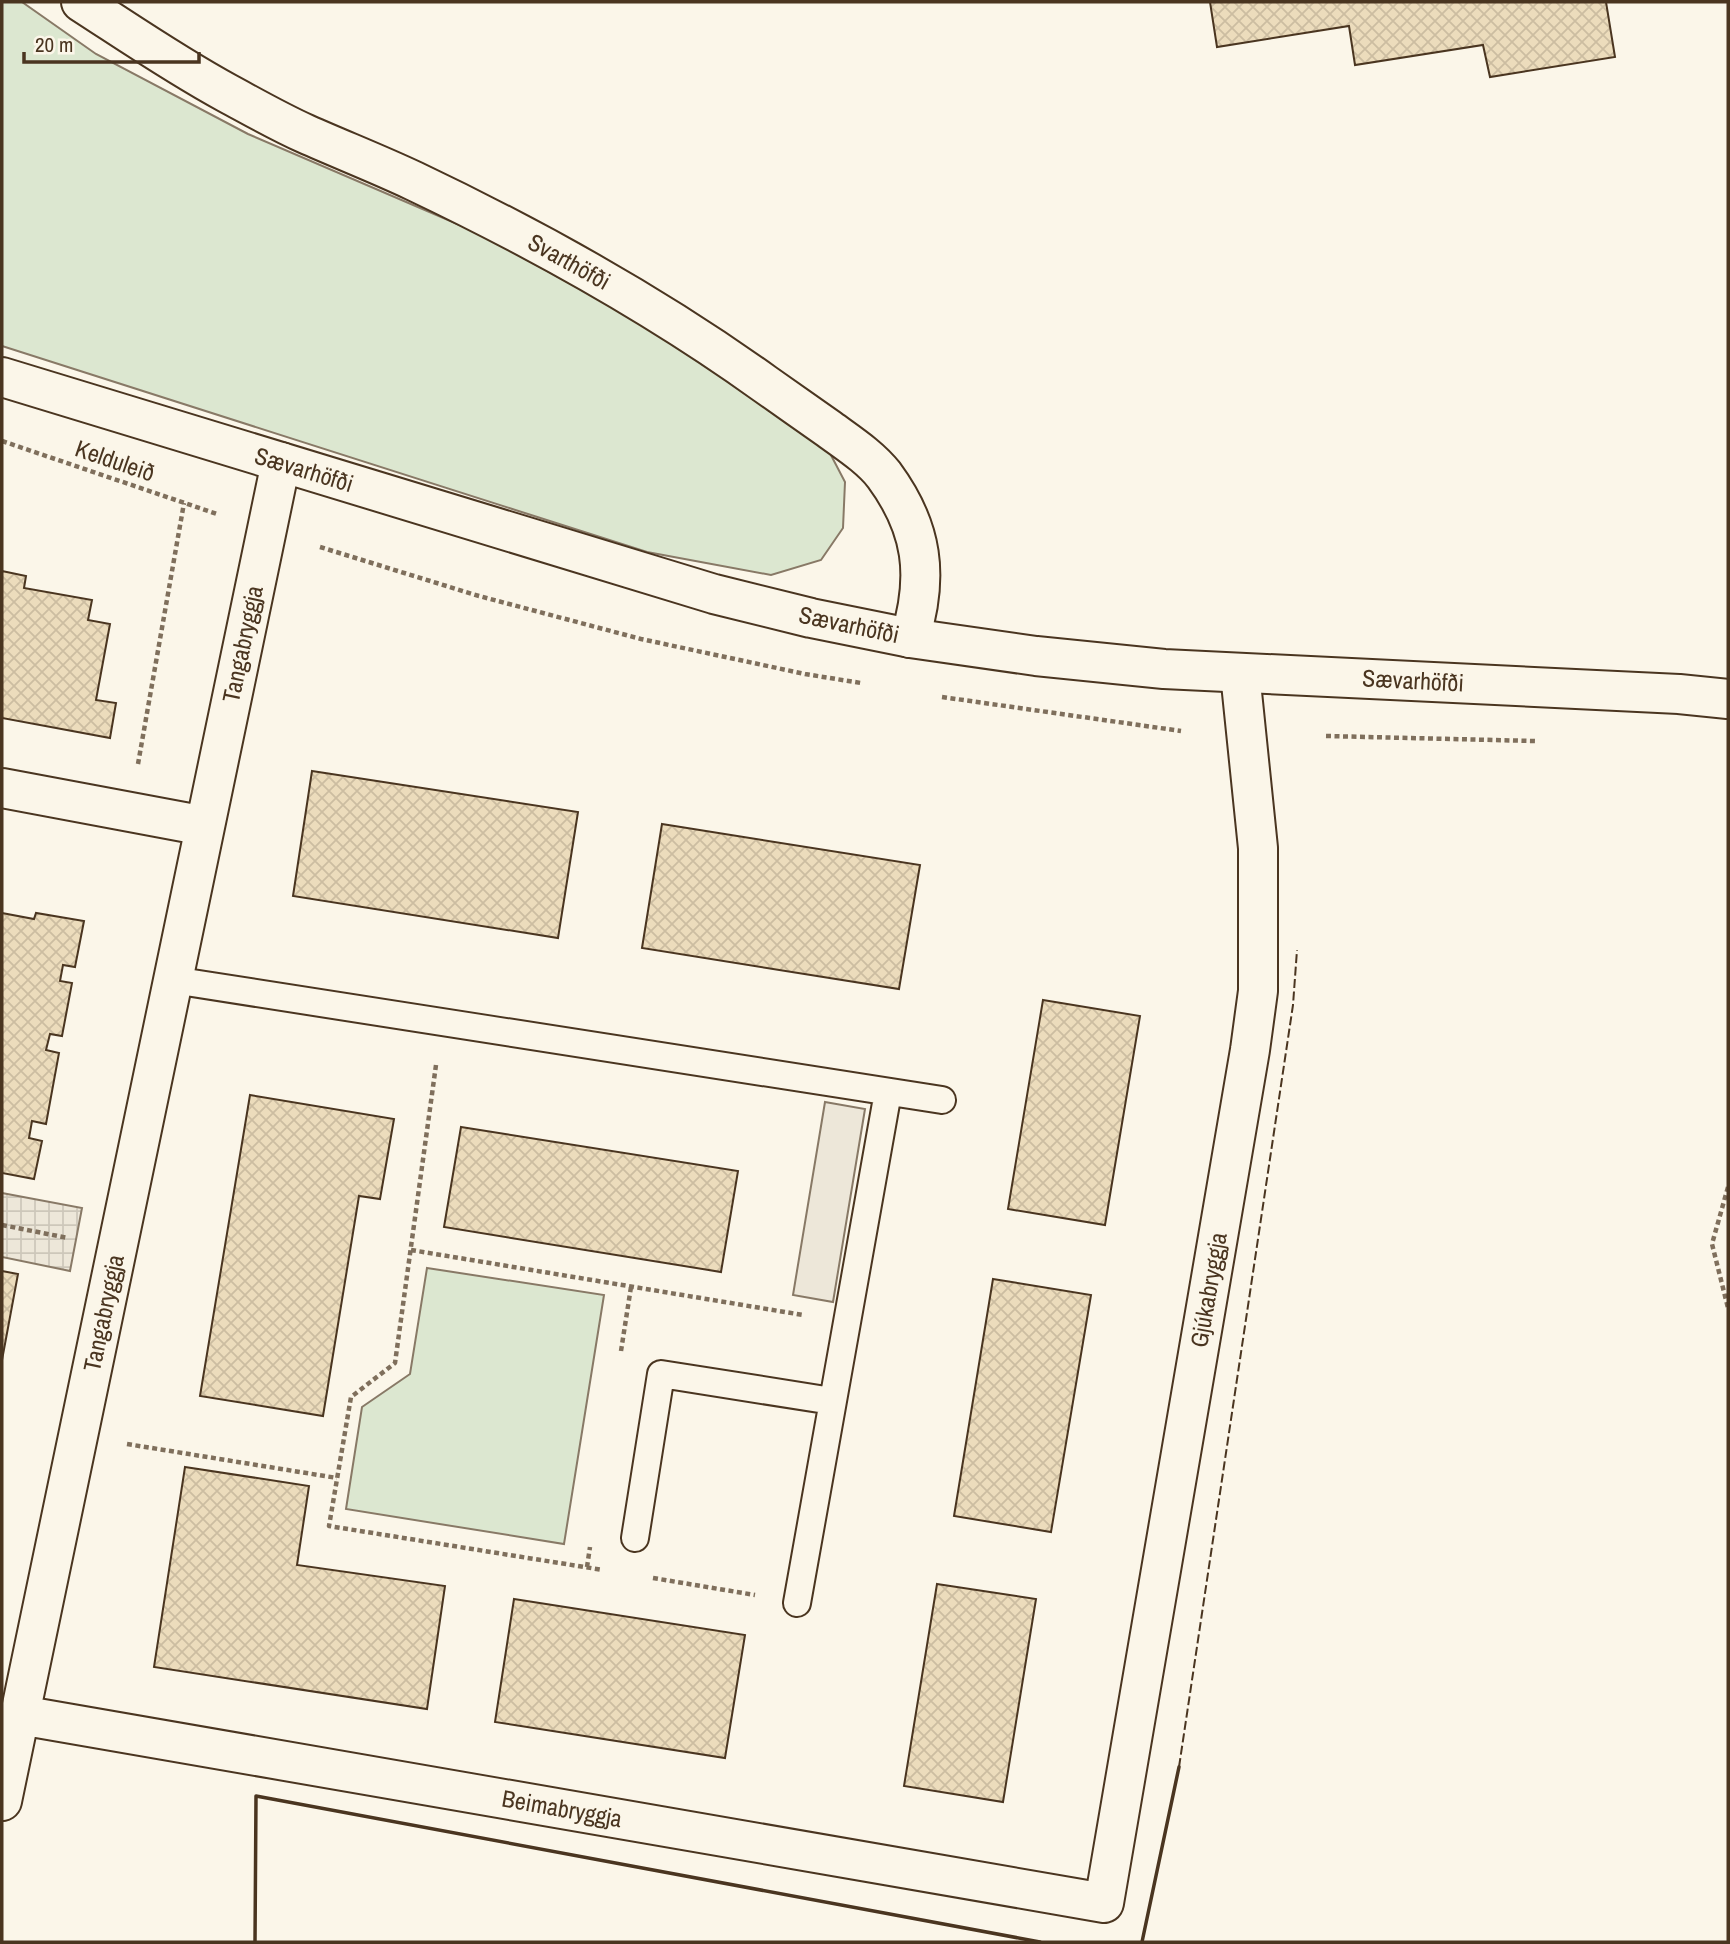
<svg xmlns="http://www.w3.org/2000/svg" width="1730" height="1944" viewBox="0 0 1730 1944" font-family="'Archivo Narrow',sans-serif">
<defs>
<pattern id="plaza-grid" width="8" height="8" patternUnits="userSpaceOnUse" patternTransform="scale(1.75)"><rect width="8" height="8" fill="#ede7d9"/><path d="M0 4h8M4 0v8" fill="none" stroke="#cdc7ba"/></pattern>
<pattern id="building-cross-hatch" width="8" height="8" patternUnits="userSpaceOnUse" patternTransform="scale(1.75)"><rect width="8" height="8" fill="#ecdcbc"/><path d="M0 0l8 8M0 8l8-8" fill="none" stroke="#ccbda1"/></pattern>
</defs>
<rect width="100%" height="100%" fill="#fbf6e9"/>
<path fill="#dce7d0" stroke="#887966" stroke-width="2" d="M2,2H22L96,54L248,134L476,232L672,339L821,436L845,482L843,528L821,560L771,575L647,552L2,346Z
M427,1268L604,1295L564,1544L346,1509L362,1407L410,1374Z"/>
<path fill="#ede7d9" stroke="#887966" stroke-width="2" d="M825,1102L865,1109L833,1302L793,1295Z"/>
<path fill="url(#plaza-grid)" stroke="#887966" stroke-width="2" d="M2,1193L82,1208L70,1271L2,1257Z"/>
<path fill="url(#building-cross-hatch)" stroke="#4a3520" stroke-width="2" d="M1210,2H1606L1615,57L1490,77L1483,45L1355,65L1349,26L1217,47Z
M2,571L26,576L24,588L92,600L88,620L110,624L96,700L116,703L110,738L2,718Z
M312,771L578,812L558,938L293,896Z
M662,824L920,865L899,989L642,948Z
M2,913L34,919L36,913L84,921L75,967L63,965L60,981L72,983L62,1036L50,1034L46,1050L59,1053L46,1124L32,1121L29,1138L42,1141L34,1179L2,1173Z
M1043,1000L1140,1016L1105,1225L1008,1209Z
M250,1095L394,1119L380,1199L359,1196L323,1416L200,1396Z
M461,1127L738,1171L721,1272L444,1227Z
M2,1271L18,1274L2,1360Z
M993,1279L1091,1295L1051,1532L954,1516Z
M185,1467L309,1486L297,1565L445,1586L427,1709L154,1667Z
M937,1584L1036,1599L1003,1802L904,1786Z
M514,1599L745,1635L725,1758L495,1722Z"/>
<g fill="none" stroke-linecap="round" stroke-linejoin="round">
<g stroke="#4a3520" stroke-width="30">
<path id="service" d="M173,980L942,1100
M635,1538L661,1374L832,1401
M797,1603L888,1092"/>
</g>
<g stroke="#4a3520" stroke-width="42">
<path id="minor" d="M81,2C129,33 177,66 227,93C253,107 279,122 306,134C342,150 378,164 414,181C536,239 655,305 765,384C786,399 808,414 829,429C848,443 870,457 884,475C923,528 929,576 910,638
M2,788L205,826
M20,1715L1104,1903L1250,1050L1258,991V848L1240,673
M2,1801L281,462"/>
</g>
<g stroke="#4a3520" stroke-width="42">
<path id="tertiary" d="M2,377L714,594L811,618L910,638L1036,656L1164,669L1679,694L1728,699"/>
</g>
<path stroke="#7f6f5c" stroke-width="4.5" stroke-dasharray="5 3.5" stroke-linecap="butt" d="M2,441L217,514
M320,547L479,596L641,639L805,674L861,683
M942,697L1181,731
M1326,736L1535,741
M138,764L184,503
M436,1065L395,1363L351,1397L329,1526L603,1570
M1728,1187L1712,1244L1728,1308
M2,1225L68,1238
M411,1250L803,1315
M621,1351L631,1287
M127,1444L337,1478
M587,1567L590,1547
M653,1578L755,1595"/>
<use href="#service" stroke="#fbf6e9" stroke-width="26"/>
<use href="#minor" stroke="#fbf6e9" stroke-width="38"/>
<use href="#tertiary" stroke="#fbf6e9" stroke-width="38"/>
<path stroke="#4a3520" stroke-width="2" stroke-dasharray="9 3.5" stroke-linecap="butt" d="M1179,1767L1293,1005L1297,950"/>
<path stroke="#4a3520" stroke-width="3.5" d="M255,1942L256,1796L1040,1942
M1142,1942L1179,1767"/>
</g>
<g text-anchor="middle" stroke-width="5" stroke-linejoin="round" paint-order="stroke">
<g font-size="24" fill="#4a3520" stroke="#fbf6e9">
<text transform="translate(569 262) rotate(29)" y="8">Svarthöfði</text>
<text transform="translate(115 461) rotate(19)" y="8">Kelduleið</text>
<text transform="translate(304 470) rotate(17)" y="8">Sævarhöfði</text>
<text transform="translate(849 625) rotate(12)" y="8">Sævarhöfði</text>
<text transform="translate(243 644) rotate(-78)" y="8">Tangabryggja</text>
<text transform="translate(1413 681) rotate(3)" y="8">Sævarhöfði</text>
<text transform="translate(1209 1290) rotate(-80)" y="8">Gjúkabryggja</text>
<text transform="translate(104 1313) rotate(-78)" y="8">Tangabryggja</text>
<text transform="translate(562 1809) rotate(10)" y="8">Beimabryggja</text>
</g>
</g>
<rect width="1730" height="1944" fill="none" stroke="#4a3520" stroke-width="7"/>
<path d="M24 52v10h175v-10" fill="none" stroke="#4a3520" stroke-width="3.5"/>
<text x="35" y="52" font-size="21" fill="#4a3520" stroke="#fbf6e9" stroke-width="5" paint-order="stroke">20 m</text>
</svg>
